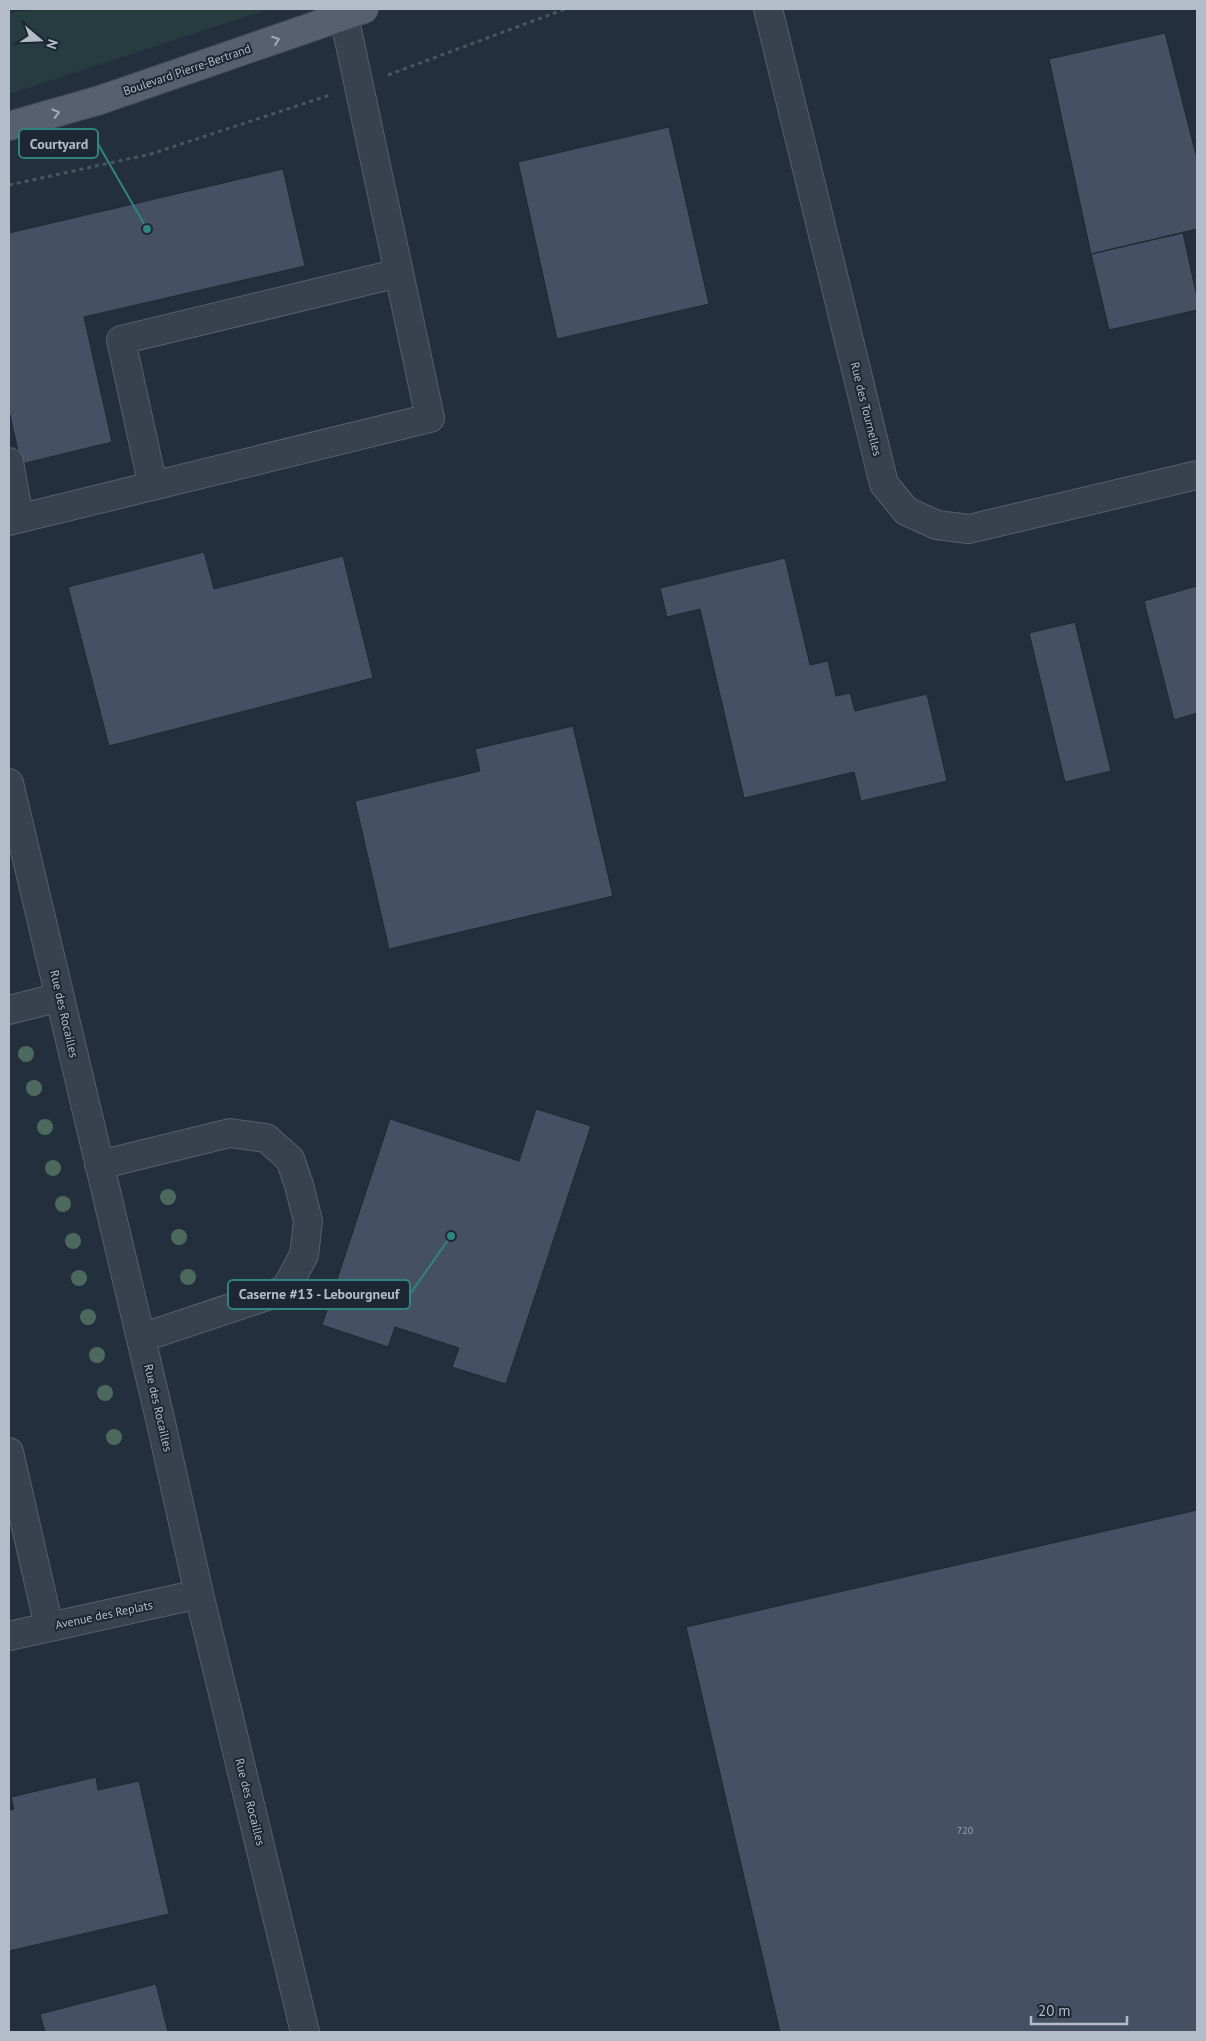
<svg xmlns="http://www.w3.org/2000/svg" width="1206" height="2041" viewBox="0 0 1206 2041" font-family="'PT Sans',sans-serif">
<rect width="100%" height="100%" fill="#242f3e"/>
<path fill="#263c3f" d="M40,9H269L9,94V13Z"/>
<path fill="#455162" stroke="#1f2835" d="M1165,33L1197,159V229L1091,254L1049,59Z
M669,127L709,304L557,339L518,162Z
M283,169L305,266L84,317L112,442L21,464L9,411V233Z
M1183,233L1197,297V310L1109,330L1091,254Z
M204,552L214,589L343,556L373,678L109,746L68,587Z
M785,558L810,665L828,661L836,696L850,693L855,711L927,694L947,781L861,801L854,772L744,798L700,609L667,617L660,588Z
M1197,586V713L1174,720L1144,601Z
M1075,622L1111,771L1065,782L1029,633Z
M573,726L613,896L389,949L355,801L480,771L475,749Z
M536,1109L591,1126L506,1384L452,1367L459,1348L395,1327L388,1347L322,1325L390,1119L519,1161Z
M1197,1510V2032H780L686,1627Z
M96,1777L98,1790L139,1781L169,1914L9,1951V1810L14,1809L11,1797Z
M156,1984L168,2032H45L40,2014Z"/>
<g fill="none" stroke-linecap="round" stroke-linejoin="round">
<g stroke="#565f6c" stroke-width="30">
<path id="minor" d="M768,9L884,484L906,511L937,525L969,529L1197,475
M9,462L19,518
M153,486L121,340L399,273
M9,521L430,418L344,16
M9,783L161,1423L199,1594L305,2032
M9,1010L60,997
M99,1165L230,1133L266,1138L290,1159L299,1185L308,1221L304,1255L285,1290L141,1338
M9,1452L49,1627
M9,1636L199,1594"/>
</g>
<g stroke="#414a57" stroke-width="30">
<path id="major" d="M9,126L100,100L364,9"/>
</g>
<path stroke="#44595c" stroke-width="3" stroke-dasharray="4 4" stroke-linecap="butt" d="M388,75L565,9
M9,185L151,154L330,95"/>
<use href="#minor" stroke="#38414e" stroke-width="28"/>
<use href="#major" stroke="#56606e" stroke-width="28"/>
</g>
<g fill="#4b6a5d">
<circle cx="26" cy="1054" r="8"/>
<circle cx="34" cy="1088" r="8"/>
<circle cx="45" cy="1127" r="8"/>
<circle cx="53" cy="1168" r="8"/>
<circle cx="168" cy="1197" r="8"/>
<circle cx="63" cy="1204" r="8"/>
<circle cx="179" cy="1237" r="8"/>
<circle cx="73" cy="1241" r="8"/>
<circle cx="188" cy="1277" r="8"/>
<circle cx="79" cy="1278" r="8"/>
<circle cx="88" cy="1317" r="8"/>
<circle cx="97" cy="1355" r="8"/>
<circle cx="105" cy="1393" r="8"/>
<circle cx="114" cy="1437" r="8"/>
</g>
<defs><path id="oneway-chevron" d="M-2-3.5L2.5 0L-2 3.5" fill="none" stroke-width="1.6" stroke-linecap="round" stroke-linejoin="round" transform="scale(1.25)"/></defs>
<g stroke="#a1aab7">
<use href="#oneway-chevron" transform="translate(276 40) rotate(-20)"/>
<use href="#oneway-chevron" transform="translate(56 113) rotate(-16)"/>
</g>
<g text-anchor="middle" stroke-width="4" stroke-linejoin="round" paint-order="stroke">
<g font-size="10" fill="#98a1af">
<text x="965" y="1834">720</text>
</g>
<g font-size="12" fill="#b4bcc9" stroke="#1d2633">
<text transform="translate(187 70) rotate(-19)" y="4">Boulevard Pierre-Bertrand</text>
<text transform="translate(866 409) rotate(76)" y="4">Rue des Tournelles</text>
<text transform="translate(64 1014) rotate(77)" y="4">Rue des Rocailles</text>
<text transform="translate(158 1408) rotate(77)" y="4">Rue des Rocailles</text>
<text transform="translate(104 1615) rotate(-12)" y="4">Avenue des Replats</text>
<text transform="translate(250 1802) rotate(76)" y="4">Rue des Rocailles</text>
</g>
</g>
<path fill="none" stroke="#308480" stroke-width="2" d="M147 229L98 144M451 1236L410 1294"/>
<g fill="#308480" stroke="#1d2633" stroke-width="2">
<circle cx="147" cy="229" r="5"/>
<circle cx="451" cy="1236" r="5"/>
</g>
<g fill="#1d2633" stroke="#308480" stroke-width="2">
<rect x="19" y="129" width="79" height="29" rx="5"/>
<rect x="228" y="1280" width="182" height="29" rx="5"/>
</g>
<g font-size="14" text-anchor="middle" font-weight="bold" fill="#b4bcc9">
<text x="59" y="149">Courtyard</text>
<text x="319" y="1299">Caserne #13 - Lebourgneuf</text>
</g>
<rect width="1206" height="2041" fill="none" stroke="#b4bcc9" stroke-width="20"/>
<g transform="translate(40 40) rotate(109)" stroke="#1d2633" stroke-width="4" paint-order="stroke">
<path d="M0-4L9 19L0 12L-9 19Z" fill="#b4bcc9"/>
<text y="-8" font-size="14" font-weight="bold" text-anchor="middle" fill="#b4bcc9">N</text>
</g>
<path d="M1031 2016v8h96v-8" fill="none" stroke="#b4bcc9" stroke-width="2.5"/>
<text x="1038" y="2016" font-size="15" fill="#b4bcc9" stroke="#1d2633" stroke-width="4" paint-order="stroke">20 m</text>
</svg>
